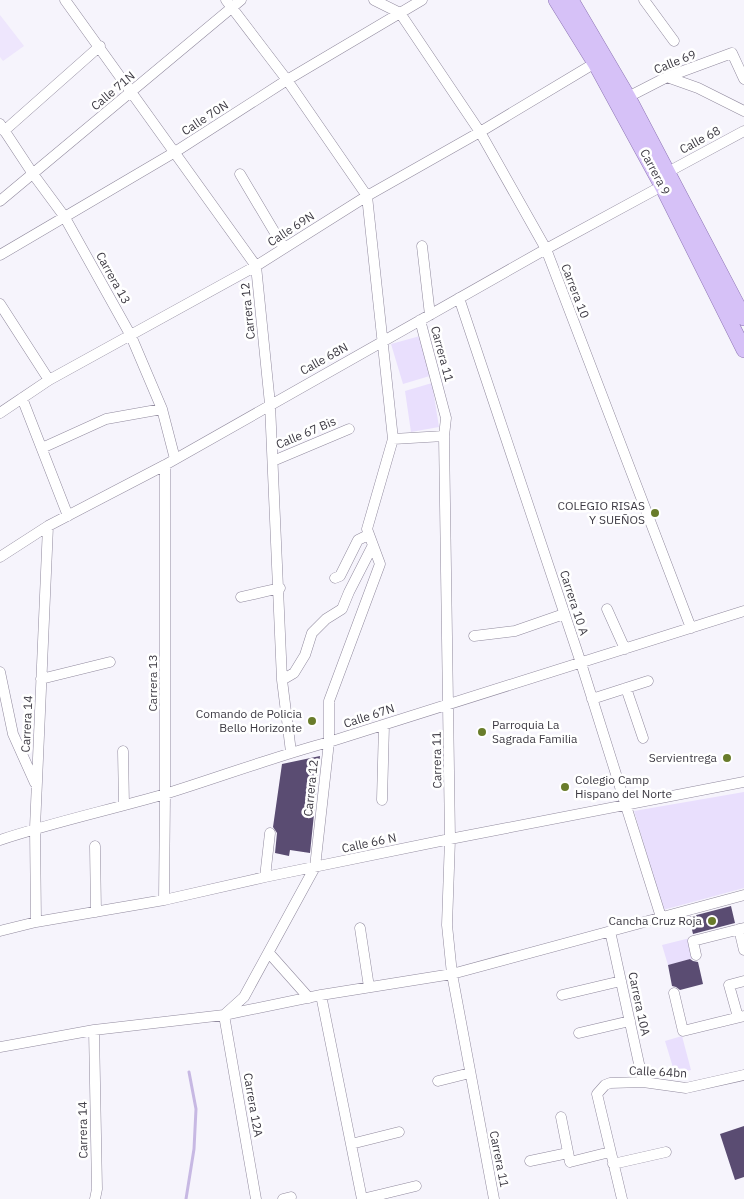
<svg xmlns="http://www.w3.org/2000/svg" width="744" height="1199" viewBox="0 0 744 1199" font-family="'IBM Plex Sans',sans-serif">
<rect width="100%" height="100%" fill="#f6f4fc"/>
<path fill="#eee6fd" d="M0,15L24,46L3,61L0,57Z"/>
<path fill="#e9dffd" d="M420,336L433,375L403,384L391,344Z
M432,383L439,427L411,432L405,391Z
M744,792V888L663,910L634,811Z
M690,938L695,958L668,965L662,945Z
M682,1036L691,1070L675,1074L665,1041Z"/>
<g fill="none" stroke-linecap="round" stroke-linejoin="round">
<path stroke="#c7b8e3" stroke-width="3" d="M186,1199L194,1149L196,1109L189,1072"/>
</g>
<path fill="#5a4c72" d="M320,756L310,853L290,850L289,856L275,853L277,833L273,827L282,764Z
M731,906L735,923L693,934L689,917Z
M690,959L693,961L698,962L703,984L680,990L676,987L672,986L668,965Z
M744,1126V1177L735,1180L720,1134Z"/>
<g fill="none" stroke-linecap="round" stroke-linejoin="round">
<g stroke="#918a9e" stroke-width="11">
<path id="street" d="M65,0L256,266L270,404L282,680L291,752
M226,0L287,80L367,196L393,439L367,529L380,564L329,701V742L315,867L244,997L224,1015L256,1199
M374,0L400,13L480,132L546,249L691,628
M644,0L674,41
M667,77L698,88L744,111
M628,97L667,77L732,53L744,79
M0,124L33,174L64,216L131,336L162,409L175,459
M4,131L100,46
M668,172L744,131
M240,174L284,248
M0,201L241,0
M422,246L430,315
M0,255L175,152L287,80L422,0
M459,298L581,663L661,917
M0,304L49,380
M420,320L446,418L444,436L450,839L447,925L452,974L494,1199
M22,398L68,516
M0,413L49,380L256,266L367,196L480,132L595,63
M393,439L444,436
M42,448L106,419L162,409
M273,461L349,429
M0,557L48,526L165,465L546,249L662,186
M335,578L340,576L358,540L368,535
M241,597L280,588
M607,609L625,649
M474,636L515,631L564,614
M0,672L13,734L35,783
M41,679L110,662
M282,680L294,673L305,655L312,633L326,619L342,609L349,592L372,547
M626,688L643,738
M592,699L648,681
M123,751L124,805
M382,800L384,725
M0,840C54,822 110,810 165,794C220,777 273,757 329,742L744,611
M95,846L96,912
M265,877L270,833
M164,900L165,794V465
M36,922L35,828L48,526
M360,928L369,987
M739,929L744,950
M0,931L36,922L164,900L265,877L450,839L744,782
M610,931L643,1082
M269,953L309,998
M696,955L693,941L744,928
M674,993L683,1031L744,1016
M321,995L362,1199
M562,995L621,981
M738,1017L729,985L744,981
M94,1030L97,1189L95,1199
M579,1033L630,1021
M0,1047L94,1030L224,1015L321,995L452,974L744,895
M438,1081L470,1073
M561,1117L570,1162L610,1152
M351,1144L399,1132
M530,1161L568,1153
M613,1164L666,1152
M283,1199L291,1197
M362,1199L416,1186
M622,1199L597,1094L605,1085L610,1083L643,1082L686,1088L744,1075"/>
</g>
<g stroke="#8e76b4" stroke-width="16">
<path id="primary" d="M556,0L595,63L662,186L744,350
M571,0L628,97L744,318"/>
</g>
<use href="#street" stroke="#fff" stroke-width="10"/>
<use href="#primary" stroke="#d6c1f7" stroke-width="15"/>
</g>
<g fill="#697c2b" stroke="#fff" stroke-width="2">
<circle cx="655" cy="513" r="5"/>
<circle cx="312" cy="721" r="5"/>
<circle cx="482" cy="732" r="5"/>
<circle cx="727" cy="758" r="5"/>
<circle cx="565" cy="787" r="5"/>
<circle cx="712" cy="921" r="5"/>
</g>
<g text-anchor="middle" stroke-width="5" stroke-linejoin="round" paint-order="stroke">
<g font-size="12" fill="#3d3a43" stroke="#fff">
<text transform="translate(675 62) rotate(-22)" y="4">Calle 69</text>
<text transform="translate(113 91) rotate(-40)" y="4">Calle 71N</text>
<text transform="translate(205 118) rotate(-33)" y="4">Calle 70N</text>
<text transform="translate(700 140) rotate(-28)" y="4">Calle 68</text>
<text transform="translate(655 172) rotate(62)" y="4">Carrera 9</text>
<text transform="translate(291 229) rotate(-33)" y="4">Calle 69N</text>
<text transform="translate(113 278) rotate(61)" y="4">Carrera 13</text>
<text transform="translate(575 291) rotate(69)" y="4">Carrera 10</text>
<text transform="translate(248 311) rotate(-96)" y="4">Carrera 12</text>
<text transform="translate(442 354) rotate(75)" y="4">Carrera 11</text>
<text transform="translate(324 359) rotate(-29)" y="4">Calle 68N</text>
<text transform="translate(306 433) rotate(-23)" y="4">Calle 67 Bis</text>
<text transform="translate(574 603) rotate(72)" y="4">Carrera 10 A</text>
<text transform="translate(153 683) rotate(-90)" y="4">Carrera 13</text>
<text transform="translate(369 716) rotate(-18)" y="4">Calle 67N</text>
<text transform="translate(27 724) rotate(-87)" y="4">Carrera 14</text>
<text transform="translate(437 760) rotate(-91)" y="4">Carrera 11</text>
<text transform="translate(311 788) rotate(-84)" y="4">Carrera 12</text>
<text transform="translate(369 843) rotate(-12)" y="4">Calle 66 N</text>
<text transform="translate(639 1004) rotate(78)" y="4">Carrera 10A</text>
<text transform="translate(658 1072) rotate(3)" y="4">Calle 64bn</text>
<text transform="translate(253 1105) rotate(80)" y="4">Carrera 12A</text>
<text transform="translate(83 1130) rotate(-91)" y="4">Carrera 14</text>
<text transform="translate(499 1159) rotate(79)" y="4">Carrera 11</text>
</g>
<g font-size="12" fill="#3d3a43" stroke="#fff" text-anchor="end">
<text x="645" y="510">COLEGIO RISAS<tspan x="645" dy="14">Y SUEÑOS</tspan></text>
<text x="302" y="718">Comando de Policia<tspan x="302" dy="14">Bello Horizonte</tspan></text>
<text x="492" y="729" text-anchor="start">Parroquia La<tspan x="492" dy="14">Sagrada Familia</tspan></text>
<text x="717" y="762">Servientrega</text>
<text x="575" y="784" text-anchor="start">Colegio Camp<tspan x="575" dy="14">Hispano del Norte</tspan></text>
<text x="702" y="925">Cancha Cruz Roja</text>
</g>
</g>
</svg>
